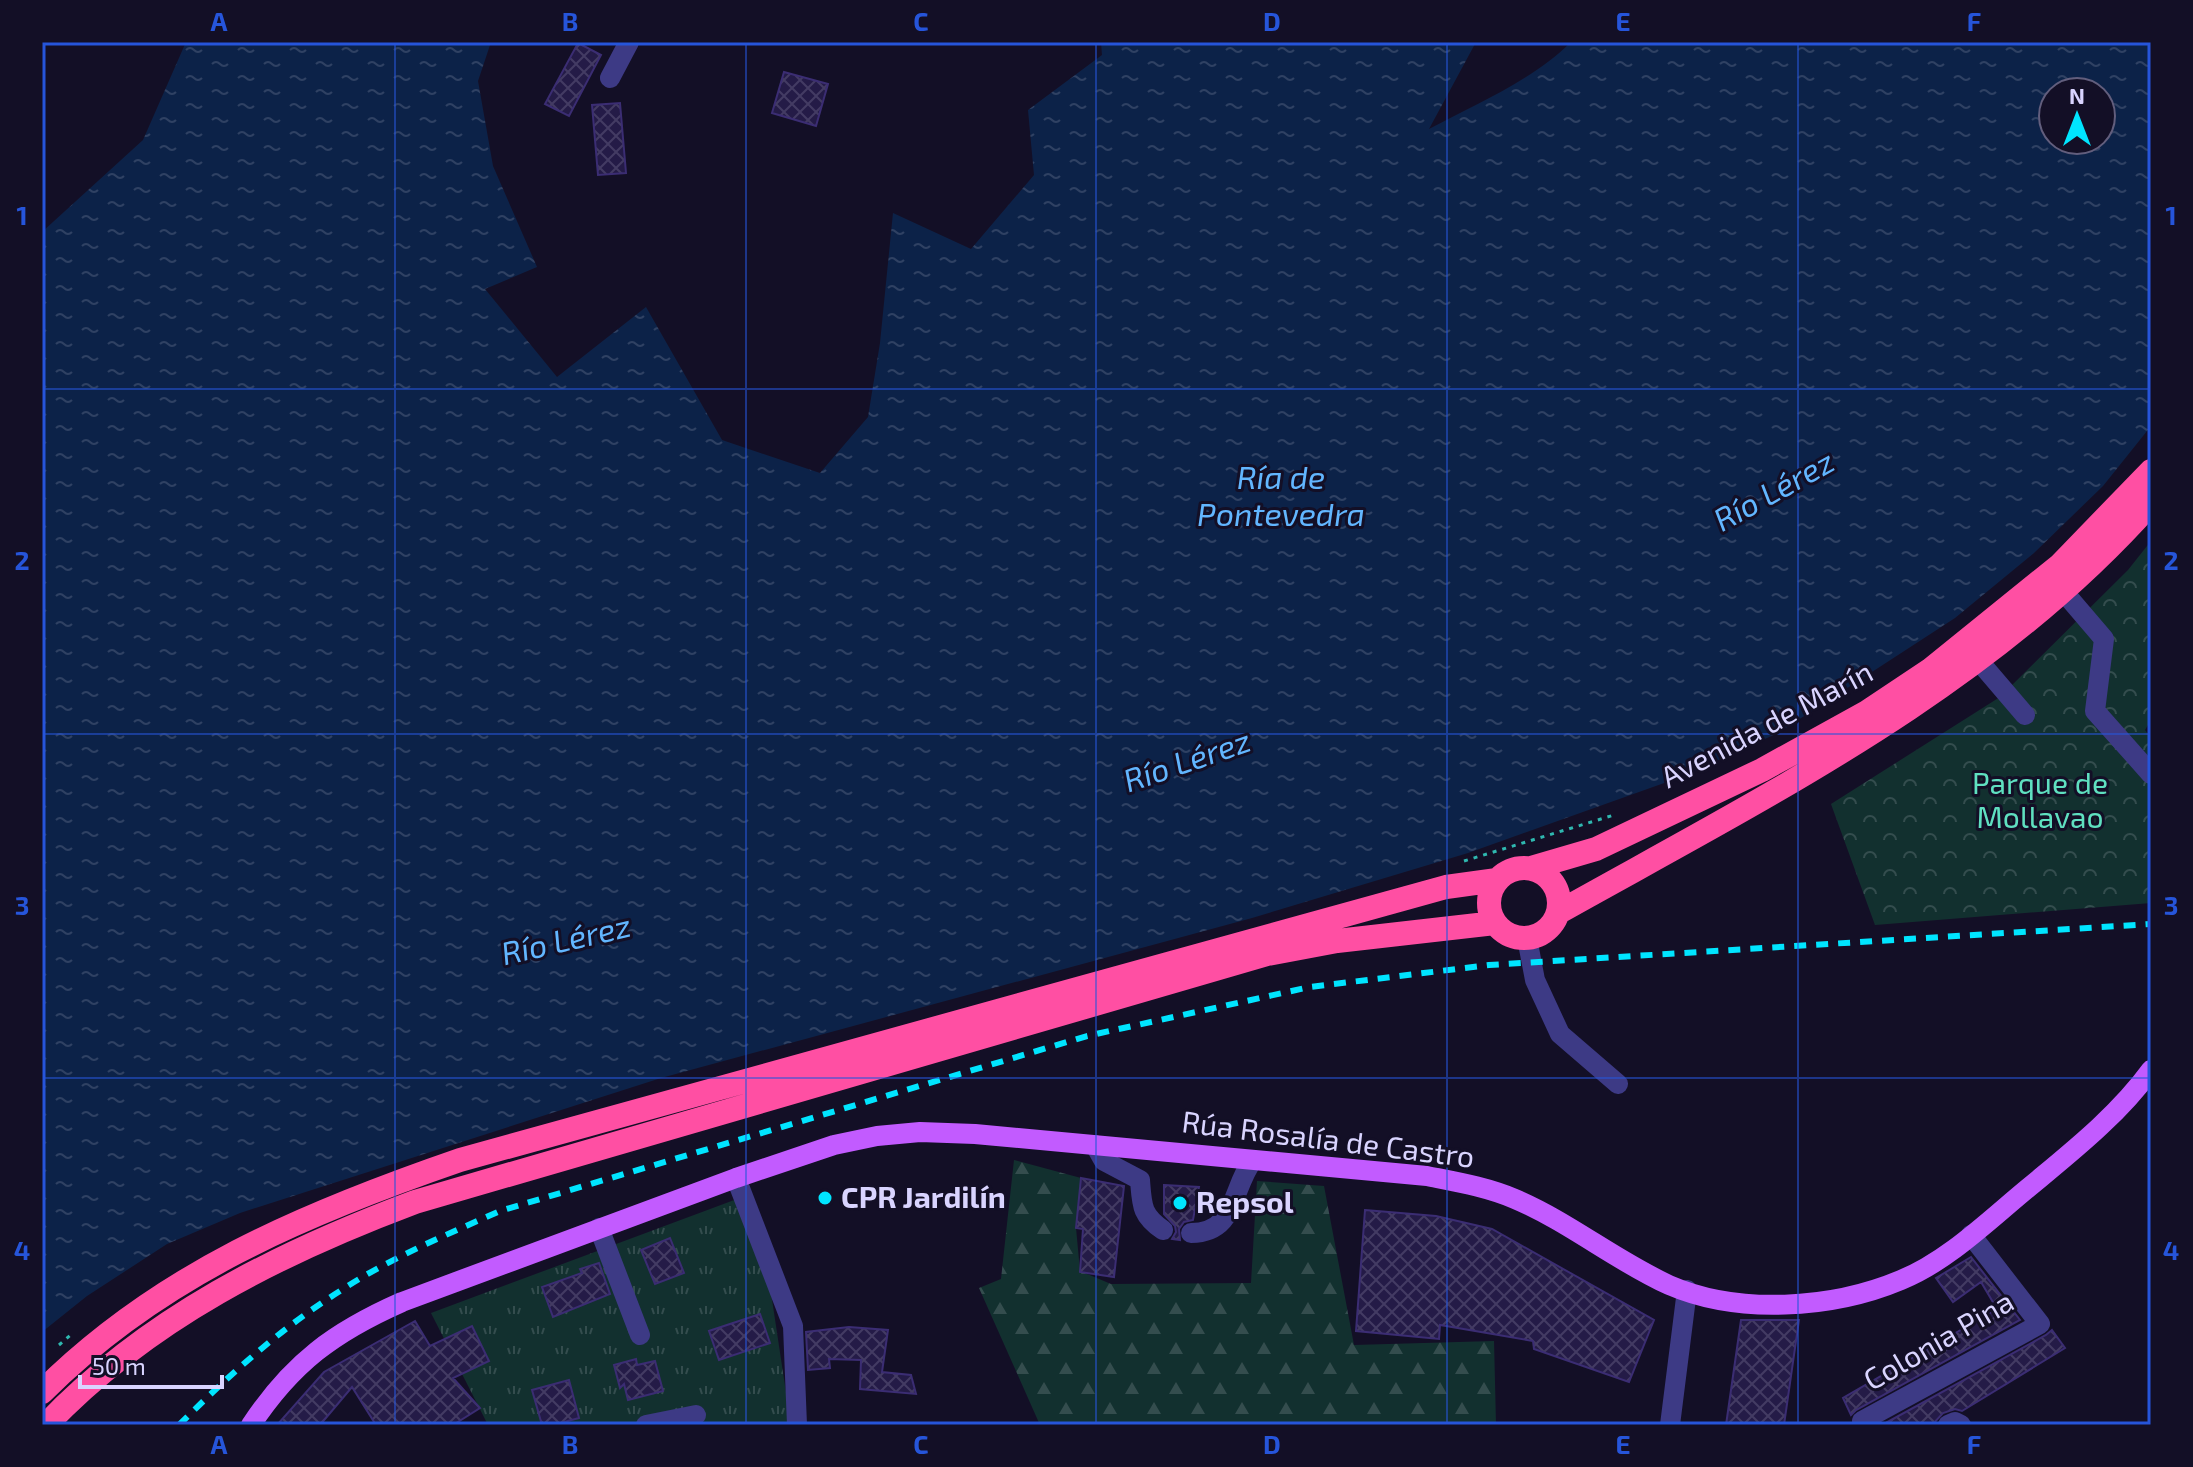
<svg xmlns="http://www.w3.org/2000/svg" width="2193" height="1467" viewBox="0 0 2193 1467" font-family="'Exo 2',sans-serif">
<defs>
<pattern id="grass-tufts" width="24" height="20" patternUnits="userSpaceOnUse" patternTransform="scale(2)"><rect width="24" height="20" fill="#12302f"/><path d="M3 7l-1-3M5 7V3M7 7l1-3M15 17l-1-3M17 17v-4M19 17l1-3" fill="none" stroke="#344d4e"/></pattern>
<pattern id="forest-firs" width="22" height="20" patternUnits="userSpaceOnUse" patternTransform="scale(2)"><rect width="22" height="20" fill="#12302f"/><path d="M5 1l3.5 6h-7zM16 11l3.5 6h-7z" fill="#344d4e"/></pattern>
<pattern id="park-crowns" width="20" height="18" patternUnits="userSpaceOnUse" patternTransform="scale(2)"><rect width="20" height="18" fill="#12302f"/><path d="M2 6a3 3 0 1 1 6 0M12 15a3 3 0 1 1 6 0" fill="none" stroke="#344d4e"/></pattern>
<pattern id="water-ripples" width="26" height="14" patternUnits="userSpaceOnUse" patternTransform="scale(2)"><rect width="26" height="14" fill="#0c2248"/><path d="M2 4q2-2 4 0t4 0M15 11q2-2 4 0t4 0" fill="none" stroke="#2f4163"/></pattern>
<pattern id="building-cross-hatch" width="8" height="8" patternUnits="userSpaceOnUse" patternTransform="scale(2)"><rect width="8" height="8" fill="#241b47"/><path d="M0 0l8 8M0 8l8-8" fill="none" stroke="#433b63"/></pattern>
</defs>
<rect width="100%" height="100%" fill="#130f26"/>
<path fill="url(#grass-tufts)" d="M737,1199L771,1293L790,1419L787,1425H488L431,1313Z"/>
<path fill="url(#forest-firs)" d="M1014,1160L1081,1178L1076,1228L1080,1271L1111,1284L1251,1283L1257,1181L1324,1186L1354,1345L1494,1341L1496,1425H1040L979,1288L1001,1279Z"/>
<path fill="url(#park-crowns)" d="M2151,541V720L2145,730L2151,738V903L1875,925L1831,804L2000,697L2128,570Z"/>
<path fill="url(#water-ripples)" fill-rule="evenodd" d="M186,42H491L478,81L493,166L537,267L485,289L557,377L646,307L722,440L820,473L868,417L880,343L893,213L971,249L1034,175L1028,110L1102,55L1101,42H1476L1429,129C1476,104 1533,80 1571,42H2151V426L2103,486L2034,553L1955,618L1778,733L1681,777L1468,853L1252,918L661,1078L240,1213L167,1244L87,1296L42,1332V232L143,140ZM2053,92H2101V140H2053Z"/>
<path fill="url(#building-cross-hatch)" stroke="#3b2d73" stroke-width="2" d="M578,43L601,55L569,116L545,104Z
M784,72L828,84L816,126L772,113Z
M620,103L626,173L598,175L592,105Z
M1081,1178L1124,1186L1114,1277L1080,1272L1083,1229L1076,1228Z
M1164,1185L1199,1187L1193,1220L1184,1222L1179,1229L1180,1240L1172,1239L1176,1232L1175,1226L1164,1214Z
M1365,1210L1436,1216L1492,1229L1654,1320L1629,1382L1534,1349L1533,1341L1440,1325L1439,1339L1356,1331Z
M670,1238L684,1273L655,1284L641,1250Z
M1971,1257L2020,1320L1856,1410L1851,1415L1843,1398L1997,1309L1981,1282L1953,1302L1936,1278Z
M599,1263L610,1294L553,1317L542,1287L582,1273L580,1269Z
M760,1314L770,1343L719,1360L709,1331Z
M1741,1320H1799L1784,1425H1726Z
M415,1321L430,1346L472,1326L489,1361L453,1378L480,1408L453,1425H376L352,1387L320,1425H277L324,1372Z
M849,1327L888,1330L882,1372L911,1375L916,1394L860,1389L861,1360L829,1359L830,1368L808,1370L806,1332Z
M2052,1330L2065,1348L1962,1411L1955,1409L1943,1413L1932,1425H1882L2046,1335Z
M636,1359L637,1365L655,1361L663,1391L628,1400L624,1384L620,1388L614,1365Z
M569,1380L579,1418L553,1425H542L532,1390Z"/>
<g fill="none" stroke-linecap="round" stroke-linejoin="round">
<path stroke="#2fb8b0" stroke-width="3" stroke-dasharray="4 6" stroke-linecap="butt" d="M1464,861L1614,815
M59,1345L74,1332"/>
<path stroke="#3d3a85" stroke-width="20" d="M610,78L629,42
M2063,591L2104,639L2095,711L2151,774
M1978,660L2025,715
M1527,938L1535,980L1560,1034L1618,1084
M1095,1145L1104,1161L1140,1180C1142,1205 1141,1215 1163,1230
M736,1178L793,1326L797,1425
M599,1228L640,1335
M1191,1233C1237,1233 1231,1188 1253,1160
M1862,1421L2040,1324L1971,1235
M646,1425L696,1415
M1670,1425L1687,1290
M1948,1425L1955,1422L1961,1425"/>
<path stroke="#c25bff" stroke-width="20" d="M251,1425C292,1363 334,1332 402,1302L736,1178L834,1145L877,1136L920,1132L975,1134L1427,1176C1457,1182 1487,1187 1515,1199C1569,1222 1616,1261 1669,1285C1738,1315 1832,1309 1901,1280C1950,1260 1992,1217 2033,1184C2074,1150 2119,1114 2151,1070"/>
<path stroke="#ff4fa3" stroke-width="24" d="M1489 903a35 35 0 1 1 70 0a35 35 0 1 1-70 0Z
M1531,868L1596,849L1762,770L1867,712L1930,670L2060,565L2151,471
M1559,912C1768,795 1990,685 2151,503
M42,1392C160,1274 306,1213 460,1160L1446,887L1497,880
M46,1425C148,1318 279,1253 415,1202L1267,954L1337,941L1495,923"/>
<path stroke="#00e5ff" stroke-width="6" stroke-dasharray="12 10" stroke-linecap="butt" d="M179,1425C228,1376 281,1328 340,1291C390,1258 446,1235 500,1211L1087,1036L1310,987L1489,965L2151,924"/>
</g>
<path fill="none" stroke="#2655da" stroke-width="2" stroke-opacity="0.55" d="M395,42V1425M746,42V1425M1096,42V1425M1447,42V1425M1798,42V1425M42,389H2151M42,734H2151M42,1078H2151"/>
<g fill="#00e5ff" stroke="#130f26" stroke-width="3">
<circle cx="825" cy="1198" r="8"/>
<circle cx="1180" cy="1203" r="8"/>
</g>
<g text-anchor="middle" stroke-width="6" stroke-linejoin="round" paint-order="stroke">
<g font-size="30" fill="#d9d4ff" stroke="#130f26">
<text transform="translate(1767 725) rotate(-28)" y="10">Avenida de Marín</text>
<text transform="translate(1328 1140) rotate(7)" y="10">Rúa Rosalía de Castro</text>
<text transform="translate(1939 1341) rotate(-30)" y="10">Colonia Pina</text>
</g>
<g font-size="30" fill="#5fe0c0" stroke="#130f26">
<text x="2040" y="794">Parque de<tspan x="2040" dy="34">Mollavao</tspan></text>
</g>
<g font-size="30" font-weight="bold" fill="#d9d4ff" stroke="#130f26" text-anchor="start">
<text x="841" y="1208">CPR Jardilín</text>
<text x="1196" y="1213">Repsol</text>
</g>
<g font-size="32" font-style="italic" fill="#62b6ff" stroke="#130f26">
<text x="1281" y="489">Ría de<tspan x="1281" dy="37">Pontevedra</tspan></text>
<text transform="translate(1774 491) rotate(-29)" y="11">Río Lérez</text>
<text transform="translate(1187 761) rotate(-19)" y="11">Río Lérez</text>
<text transform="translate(566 940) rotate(-13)" y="11">Río Lérez</text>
</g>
</g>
<rect width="2193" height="1467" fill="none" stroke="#130f26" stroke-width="88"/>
<g transform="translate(2077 116)"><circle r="38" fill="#130f26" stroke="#625e7d" stroke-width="2"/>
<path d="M0-6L14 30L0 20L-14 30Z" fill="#00e5ff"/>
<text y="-12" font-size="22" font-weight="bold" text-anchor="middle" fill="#d9d4ff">N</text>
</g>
<path d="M80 1375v12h142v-12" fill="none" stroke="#d9d4ff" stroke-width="4"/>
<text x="92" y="1375" font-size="24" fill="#d9d4ff" stroke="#130f26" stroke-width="6" paint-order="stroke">50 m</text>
<rect x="44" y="44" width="2105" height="1379" fill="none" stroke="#2655da" stroke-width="3"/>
<g font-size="26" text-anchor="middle" font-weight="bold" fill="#2655da">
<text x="219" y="31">A</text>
<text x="570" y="31">B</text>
<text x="921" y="31">C</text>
<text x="1272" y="31">D</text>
<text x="1623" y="31">E</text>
<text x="1974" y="31">F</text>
<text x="22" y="225">1</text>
<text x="2171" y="225">1</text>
<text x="22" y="570">2</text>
<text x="2171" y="570">2</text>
<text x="22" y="915">3</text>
<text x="2171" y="915">3</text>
<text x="22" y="1260">4</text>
<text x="2171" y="1260">4</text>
<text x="219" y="1454">A</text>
<text x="570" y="1454">B</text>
<text x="921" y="1454">C</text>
<text x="1272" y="1454">D</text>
<text x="1623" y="1454">E</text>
<text x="1974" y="1454">F</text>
</g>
</svg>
